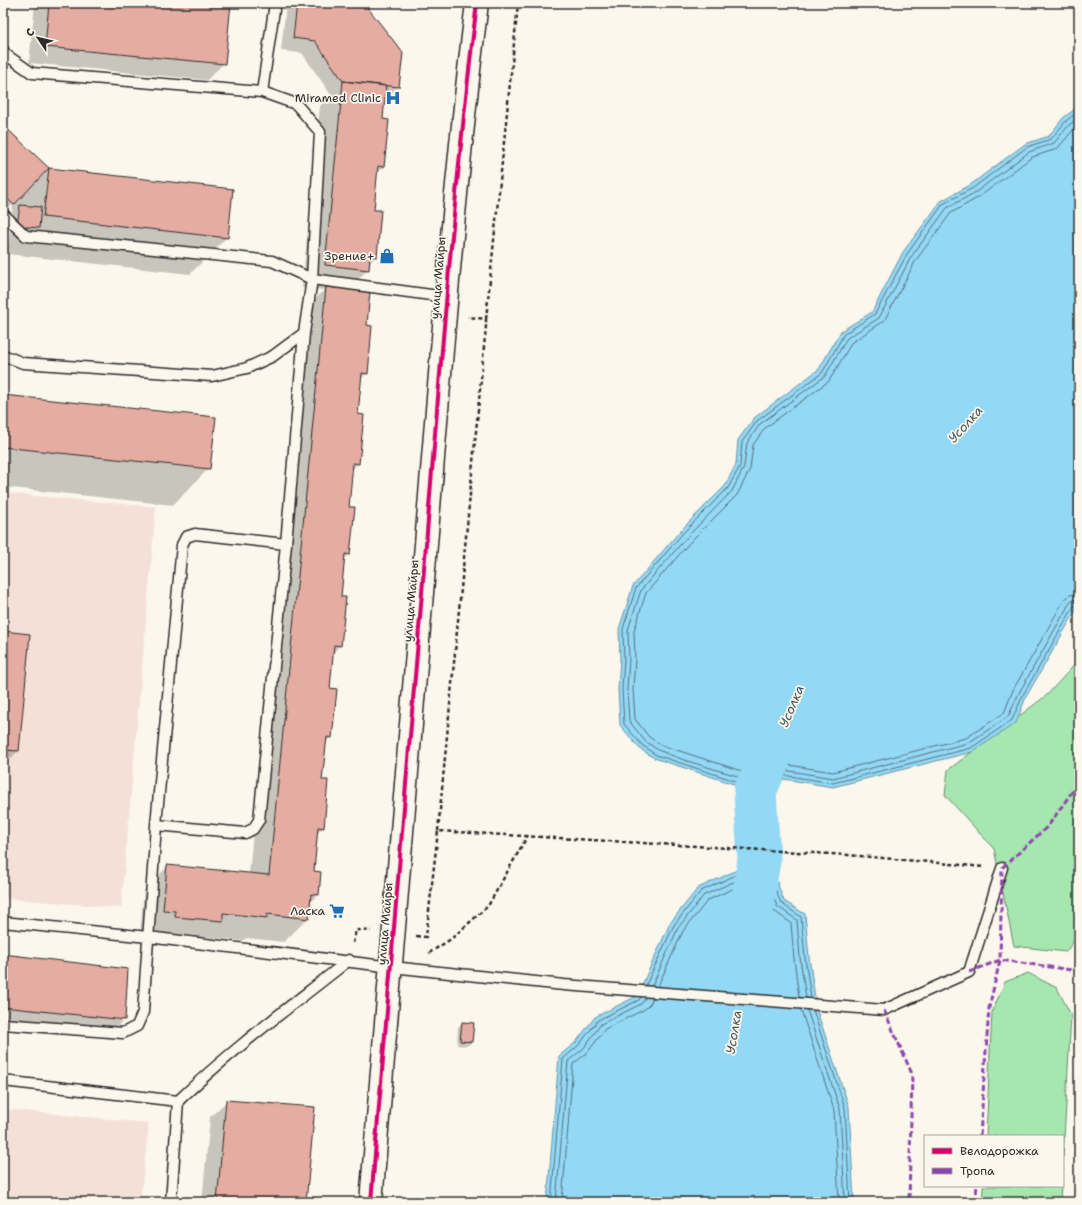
<svg xmlns="http://www.w3.org/2000/svg" width="1082" height="1205" viewBox="0 0 1082 1205" font-family="'Shantell Sans',sans-serif">
<rect width="100%" height="100%" fill="#fbf7ec"/>
<filter id="ink" filterUnits="userSpaceOnUse"><feTurbulence type="fractalNoise" baseFrequency=".025" numOctaves="2"/><feDisplacementMap in="SourceGraphic" scale="8" xChannelSelector="R" yChannelSelector="G"/><feConvolveMatrix kernelMatrix="1 2 1 2 8 2 1 2 1" color-interpolation-filters="sRGB"/></filter>
<g filter="url(#ink)">
<path fill="#f4e0d6" d="M3,493L156,507L121,908L3,898Z
M3,1109L149,1123L140,1202H3Z"/>
<path fill="#a6e7b0" stroke="#68896e" d="M1079,660V933L1066,952L1014,946L994,849L945,795L948,770L1047,695Z
M1028,973L1057,988L1071,1015L1063,1157V1136H986L992,1012L1005,982Z
M983,1186H1061L1060,1202H982Z"/>
<path fill="#93d8f5" stroke="#6993a4" d="M1079,106V605L1026,697L1016,723L972,752L833,787L784,779L755,791L654,758L639,748L620,725L618,689L620,659L619,629L633,586L680,531L725,486L736,464L738,440L754,418L819,369L841,331L872,312L903,252L941,201L970,185L1025,144L1049,136L1063,118Z
M759,860L773,871L784,901L805,914L809,957L817,1011L849,1107L854,1202H547L559,1056L576,1042L595,1017L637,996L670,923L698,888Z"/>
<path fill="#0003" d="M35,3H230L224,63L207,80L29,63Z
M286,3H362L398,87L384,99L382,120L383,167L376,174L373,211L376,256L369,263L368,269L348,290L366,326L367,373L360,380L357,415L358,463L352,470L348,507L349,554L343,561L339,598L340,645L333,653L329,689L331,737L325,743L321,781L323,828L317,833L313,872L318,895L309,903L308,918L284,942L246,938L243,941L206,937L198,944L140,933L144,890L168,866L249,874L303,311L324,290L302,288L320,106L331,95L302,53L281,51Z
M3,126L49,169L227,237L190,274L7,254L13,204L3,214Z
M3,396L209,468L173,505L3,487Z
M3,632L18,751L6,763H3Z
M3,955L124,1019L108,1036L3,1025Z
M462,1023L471,1042L467,1046L457,1045L458,1027Z
M227,1101L306,1202H202L210,1117Z"/>
<g fill="none" stroke-linecap="round" stroke-linejoin="round">
<path stroke="#55707c" stroke-width="1" d="M1079,111L1066,121L1051,139L1027,147L973,188L943,204L907,254L875,314L844,334L822,373L757,421L742,442L740,466L728,488L683,533L636,588L623,629L624,659L622,689L624,724L642,745L656,755L754,787L783,775L833,783L971,748L1012,720L1023,695L1074,606L1079,604
M1079,117L1069,125L1054,143L1029,152L976,192L947,208L911,257L879,318L847,338L825,376L760,424L747,443L744,467L732,491L687,537L641,590L628,630L629,659L627,689L629,721L645,741L658,750L684,760L754,781L783,770L833,778L968,743L1008,717L1019,693L1069,604L1073,600L1079,599
M1079,125L1074,129L1057,149L1032,157L979,197L951,213L916,260L884,321L852,342L829,381L765,428L753,445L750,469L737,495L691,541L646,593L634,631L635,659L633,689L635,719L649,737L661,745L754,775L782,764L833,772L966,738L1004,713L1013,690L1064,600L1070,595L1079,593
M646,985L674,925L701,891L758,865L769,874L781,903L801,917L805,958L811,998
M652,986L678,928L704,895L758,871L765,877L777,906L797,920L800,958L806,998
M658,986L683,931L708,900L757,878L760,880L771,909L791,923L794,959L799,997
M801,1010L834,1110L839,1202
M807,1010L840,1109L845,1202
M813,1010L845,1108L850,1202
M551,1202L563,1059L579,1045L598,1020L639,1000L641,997
M556,1202L568,1061L583,1049L601,1024L641,1004L646,997
M562,1202L573,1064L587,1053L605,1029L645,1009L650,1004L653,998"/>
<path stroke="#93d8f5" stroke-width="43" d="M750,918L759,860L755,791L778,738"/>
</g>
<path fill="#e5aca1" stroke="#2b2b2b" d="M49,3H231L225,64L45,47Z
M297,3H364L403,53L399,87L343,81L315,41L293,38Z
M343,81L386,86L383,119L389,120L384,167L378,166L374,210H381L377,257L370,256L369,270L325,265Z
M3,125L49,168L14,205L3,195Z
M49,168L233,189L228,238L43,217Z
M20,205L41,207L39,228L17,226Z
M326,287L370,291L367,325L372,326L368,374L362,373L358,414L364,415L359,464L353,463L349,507H355L350,555L345,554L341,597H346L341,646L334,645L330,688L337,689L332,738L327,737L322,780H328L324,828L318,827L314,871L321,872L319,895L311,894L309,919L267,914V918L223,913V921L175,917V911L163,910L167,865L269,875Z
M3,395L216,417L210,469L3,447Z
M3,631L30,634L19,751L3,750Z
M3,954L128,969L125,1020L3,1007Z
M462,1022L474,1023L472,1042L460,1041Z
M226,1100L315,1107L306,1202H217Z"/>
<g fill="none" stroke-linecap="round" stroke-linejoin="round">
<g stroke="#2b2b2b" stroke-width="13">
<path id="service" d="M3,50L5,54L32,73L262,92
M3,214L26,236L272,261L312,279L320,132L296,104L262,92L275,3
M3,355L23,363L212,376L247,368L273,356L304,333
M156,825L245,833L253,829L259,820L286,544
M3,922L148,937L392,967L564,985L884,1010L969,972L1002,868
M3,1024L123,1033L137,1026L143,1012L156,825L182,545L186,537L195,534L286,544L304,333L312,279L446,297
M3,1081L178,1101C231,1050 291,1006 349,960
M171,1202L178,1101"/>
</g>
<g stroke="#2b2b2b" stroke-width="25">
<path id="tertiary" d="M371,1202C389,995 406,788 423,581C439,388 453,195 477,3"/>
</g>
<path stroke="#2b2b2b" stroke-width="2.5" stroke-dasharray="4 3" stroke-linecap="butt" d="M486,319L518,4L500,3
M438,831L486,326V319L468,317
M416,936L426,937L438,831L848,855L985,867
M353,943L356,930L371,931
M429,953L451,939L488,906L528,835"/>
<use href="#service" stroke="#fbf7ec" stroke-width="10"/>
<use href="#tertiary" stroke="#fbf7ec" stroke-width="22"/>
<path stroke="#8e44ad" stroke-width="3" stroke-dasharray="6 3" stroke-linecap="butt" d="M969,972L1000,960L1079,971
M884,1010L912,1074L909,1202
M980,1136L989,1008L1000,960L1002,868L1048,826L1079,782
M975,1202L977,1186"/>
<g stroke="#fbf7ec" stroke-width="6">
<path id="cycleway" d="M371,1202C389,995 406,788 423,581C439,388 453,195 477,3"/>
</g>
<use href="#cycleway" stroke="#d6006c" stroke-width="4"/>
</g>
</g>
<defs>
<g id="hospital-bare" transform="scale(1.2)"><path d="M-5-5h3v3.5h4V-5h3V5h-3V1.5h-4V5h-3Z" fill="#1f6fb2" stroke="#fbf7ec" stroke-width="2.5" paint-order="stroke"/></g>
<g id="shop-bare" transform="scale(1.2)"><path d="M-5-2.5h2.3a2.7 3.5 0 0 1 5.4 0H5L5.5 6h-11ZM-1.5-2.5h3a1.5 2.3 0 0 0-3 0Z" fill="#1f6fb2" stroke="#fbf7ec" stroke-width="2.5" paint-order="stroke"/></g>
<g id="supermarket-bare" transform="scale(1.2)"><path d="M-6-5.5h2.5l.6 2H6L4.5 2H-2.5L-4.4-4H-6ZM-1.5 3.2a1.3 1.3 0 1 0 .1 0ZM3 3.2a1.3 1.3 0 1 0 .1 0Z" fill="#1f6fb2" stroke="#fbf7ec" stroke-width="2.5" paint-order="stroke"/></g>
</defs>
<g fill-rule="evenodd">
<use href="#hospital-bare" x="393" y="98"/>
<use href="#shop-bare" x="387" y="256"/>
<use href="#supermarket-bare" x="337" y="911"/>
</g>
<g text-anchor="middle" stroke-width="3.5" stroke-linejoin="round" paint-order="stroke">
<g font-size="12" fill="#2b2b2b" stroke="#fbf7ec" text-anchor="end">
<text x="381" y="102">Miramed Clinic</text>
<text x="375" y="260">Зрение+</text>
<text x="325" y="915">Ласка</text>
</g>
<g font-size="12" fill="#2b2b2b" stroke="#fbf7ec">
<text transform="translate(438 278) rotate(-85)" y="4">улица Майры</text>
<text transform="translate(411 601) rotate(-85)" y="4">улица Майры</text>
<text transform="translate(385 924) rotate(-85)" y="4">улица Майры</text>
</g>
<g font-size="13" font-style="italic" fill="#45565e" stroke="#fbf7ec">
<text transform="translate(965 424) rotate(-48)" y="5">Усолка</text>
<text transform="translate(791 706) rotate(-67)" y="5">Усолка</text>
<text transform="translate(733 1032) rotate(-81)" y="5">Усолка</text>
</g>
</g>
<rect width="1082" height="1205" fill="none" stroke="#fbf7ec" stroke-width="16"/>
<rect x="8" y="8" width="1066" height="1189" fill="none" stroke="#2b2b2b" stroke-width="1.5" filter="url(#ink)"/>
<rect x="924" y="1135" width="140" height="52" fill="#fbf7ec" stroke="#a8a59f"/>
<rect x="932" y="1148" width="20" height="6" fill="#d6006c" stroke="#a8a59f"/>
<text x="960" y="1155" font-size="12" fill="#2b2b2b">Велодорожка</text>
<rect x="932" y="1168" width="20" height="6" fill="#8e44ad" stroke="#a8a59f"/>
<text x="960" y="1175" font-size="12" fill="#2b2b2b">Тропа</text>
<g transform="translate(38 38) rotate(305)" stroke="#fbf7ec" stroke-width="3" paint-order="stroke">
<path d="M0-3L7 15L0 10L-7 15Z" fill="#2b2b2b"/>
<text y="-6" font-size="11" font-weight="bold" text-anchor="middle" fill="#2b2b2b">С</text>
</g>
</svg>
